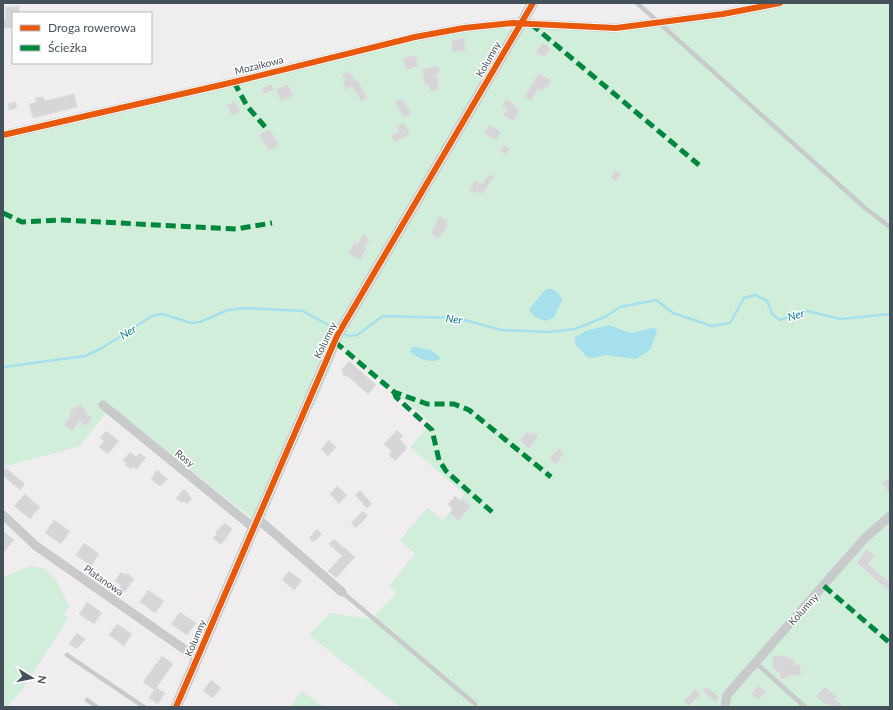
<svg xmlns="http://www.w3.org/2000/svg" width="893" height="710" viewBox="0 0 893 710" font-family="Lato,sans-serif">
<rect width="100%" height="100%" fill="#efedee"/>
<path fill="#d1eedb" d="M786,3H890V707H400L309,635L330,613L372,619L396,593L389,586L415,554L400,540L427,508L443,520L464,494L410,447L431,423L340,345L313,409L302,400L254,520L123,416L106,413L80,446L3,467V137L402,44L479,29L502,28L508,30L531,24L602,29Z
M31,566L43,568L56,580L69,606L63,614L69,617L24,687L7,707H3V577Z
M302,691L324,707H290Z"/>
<path fill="#a6e0ed" d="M546,289H552L559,293L562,300L554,318L545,321C538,319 532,316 529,309Z
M609,325L630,333L652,328H655L657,332L650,350L636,359L605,355L593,358L587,357L575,344V338L585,331Z
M413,347L431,350L440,357L439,360C430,363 415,358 410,351Z"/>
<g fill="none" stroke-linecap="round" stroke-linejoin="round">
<path stroke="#a6e0ed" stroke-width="2.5" d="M343,333L348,336L357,335L383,316L457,318L501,330L549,332L575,329L605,317L620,307L656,300L673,313L712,326L730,323L744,298L756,295L767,301L773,315L780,320L807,311L840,319L890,314
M3,367L85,356L102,348L152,316L163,314L191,323L200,322L228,310L244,308L303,311L337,330"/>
</g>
<path fill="#d6d5d8" stroke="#e0dfe1" d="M19,6V13H13V28H3V18H6L5,7Z
M464,38L466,50L453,52L451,40Z
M543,43L551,49L544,57L536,52Z
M415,55L418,66L406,70L403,58Z
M438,66L440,73L436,74L439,90L431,91L428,84L425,85L422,69Z
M349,71L355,81L357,79L367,97L361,101L352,86L347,90L343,84L345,79L342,75Z
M539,73L551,81L547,88L545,87L542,91L538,89L531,101L524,97Z
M272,84L274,90L263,94L262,88Z
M288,84L293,96L281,101L276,89Z
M74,94L77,107L33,118L29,104L36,102L35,98L43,97L45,101Z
M402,98L411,113L404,118L395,102Z
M506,99L515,105L514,107L520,110L514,121L503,115L507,109L502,106Z
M234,101L240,111L232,116L227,105Z
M16,102L17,108L9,110L8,104Z
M404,123L410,134L395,142L391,136L399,132L396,126Z
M489,125L501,132L496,140L484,133Z
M269,129L279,145L269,151L259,134Z
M504,145L510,149L506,155L500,151Z
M616,170L621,174L616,181L611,177Z
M490,174L494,177L482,194L477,191L475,194L469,190L475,180L482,184Z
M439,216L448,221L446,225L448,226L438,239L431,234Z
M363,234L370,239L365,247L367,248L360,260L348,253L355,242L358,243Z
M349,361L376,385L368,394L349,377L343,375L342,369Z
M80,404L86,410L84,412L92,418L86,426L80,421L72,431L64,425L71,415L69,413L75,406L77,408Z
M397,430L403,436L400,439L407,448L395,461L389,455L392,451L384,444Z
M106,431L119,441L108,454L99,447L104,441L100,438Z
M528,431L531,434L533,432L538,436L529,449L520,440Z
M329,440L336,447L328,456L321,449Z
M559,448L564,453L556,465L549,459Z
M130,452L136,457L140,453L146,458L136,470L133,467L131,469L125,465L127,463L123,460Z
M6,468L25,484L20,490L3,476V471Z
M157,470L168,479L160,486L151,479Z
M890,477V494L882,483Z
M337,486L347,495L339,504L330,494Z
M184,489L192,498L187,504L184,501L182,503L176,498Z
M360,490L372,504L367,508L355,495Z
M25,494L40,507L30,519L14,506Z
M455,496L461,501L463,499L471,506L458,521L450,513L453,510L448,504Z
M363,511L368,516L356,528L351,523Z
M54,520L70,531L61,544L45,533Z
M225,523L232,529L221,545L213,538L217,534L215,532Z
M317,529L322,534L314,542L309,538Z
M3,531L14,540L3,553Z
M334,539L355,557L336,578L328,571L342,556L329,544Z
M84,543L99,554L91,566L76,555Z
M866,549L875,556L868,564L890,583V592L857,563Z
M289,571L302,581L294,590L282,580Z
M121,572L126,575L127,573L134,579L124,593L118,589L121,585L115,581Z
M148,590L164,601L155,613L140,602Z
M87,602L102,613L94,624L79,614Z
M180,612L196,623L187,635L171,624Z
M117,624L132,634L124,646L109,635Z
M77,633L85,639L77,649L69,644Z
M162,656L173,664L156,688L165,693L158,704L149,698L154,690L143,682Z
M772,656H787V658H794V665L800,664L801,675L787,676V678L780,679V673L773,669Z
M211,680L221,688L213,698L203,691Z
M758,686L766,691L758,700L751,694Z
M707,687L719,697L715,702L703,691Z
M825,687L837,697L835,699L844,707H833L826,703L825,704L816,696Z
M695,689L700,695L689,706L684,701Z"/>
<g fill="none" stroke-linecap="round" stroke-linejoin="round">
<path stroke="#c8cacc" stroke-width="4.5" d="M637,3L865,208L890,227
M342,592L475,704
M67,655L144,707
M756,663L805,707
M87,700L97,707"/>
<path stroke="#c8cacc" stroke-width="9" d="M3,135L234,82L415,37L464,28L512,23L616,28L723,14L780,3
M103,405L254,528
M3,515L36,546L197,658
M258,519L342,592
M725,707L727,695L865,538L890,516"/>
<path stroke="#c8cacc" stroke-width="11" d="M176,707L337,336L533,3"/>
<path stroke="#00873e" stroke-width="5" stroke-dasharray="10 5" stroke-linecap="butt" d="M531,24L699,165
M234,82L247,106L266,128
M3,213L22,222L60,220L236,229L272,223
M335,342L394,392L427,404H454L469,410L551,477
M394,392L396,397L432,430L439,460L446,471L492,512
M824,586L890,643"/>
<g stroke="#fff" stroke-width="8">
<path id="cycleway" d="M3,135L234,82L415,37L464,28L512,23L616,28L723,14L780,3
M176,707L337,336L533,3"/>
</g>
<use href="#cycleway" stroke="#e8590c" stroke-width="6"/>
</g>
<g text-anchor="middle" stroke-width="3" stroke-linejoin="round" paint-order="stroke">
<g font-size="10" fill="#45515a" stroke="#fff">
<text transform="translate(488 59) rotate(-60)" y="4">Kolumny</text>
<text transform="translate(259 65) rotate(-14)" y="4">Mozaikowa</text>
<text transform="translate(325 340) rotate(-64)" y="4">Kolumny</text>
<text transform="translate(185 458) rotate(39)" y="4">Rosy</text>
<text transform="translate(104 580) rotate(35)" y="4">Platanowa</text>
<text transform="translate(803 609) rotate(-48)" y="4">Kolumny</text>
<text transform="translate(195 638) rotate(-67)" y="4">Kolumny</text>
</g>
<g font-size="11" font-style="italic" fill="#0b8099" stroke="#fff">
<text transform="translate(796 315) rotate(-16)" y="4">Ner</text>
<text transform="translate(454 319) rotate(7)" y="4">Ner</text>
<text transform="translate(128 332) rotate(-32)" y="4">Ner</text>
</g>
</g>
<rect width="893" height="710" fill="none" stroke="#45515a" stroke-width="8"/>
<rect x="12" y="12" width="140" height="52" fill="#ffffff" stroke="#b5b9bd"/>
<rect x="20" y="25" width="20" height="6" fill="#e8590c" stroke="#b5b9bd"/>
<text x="48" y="32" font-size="12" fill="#45515a">Droga rowerowa</text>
<rect x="20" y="45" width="20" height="6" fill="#00873e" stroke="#b5b9bd"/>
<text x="48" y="52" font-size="12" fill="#45515a">Ścieżka</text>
<g transform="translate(32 678) rotate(100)" stroke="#ffffff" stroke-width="3" paint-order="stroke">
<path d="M0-3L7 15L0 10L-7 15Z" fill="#45515a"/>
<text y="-6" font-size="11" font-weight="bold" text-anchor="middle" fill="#45515a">N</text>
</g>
</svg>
